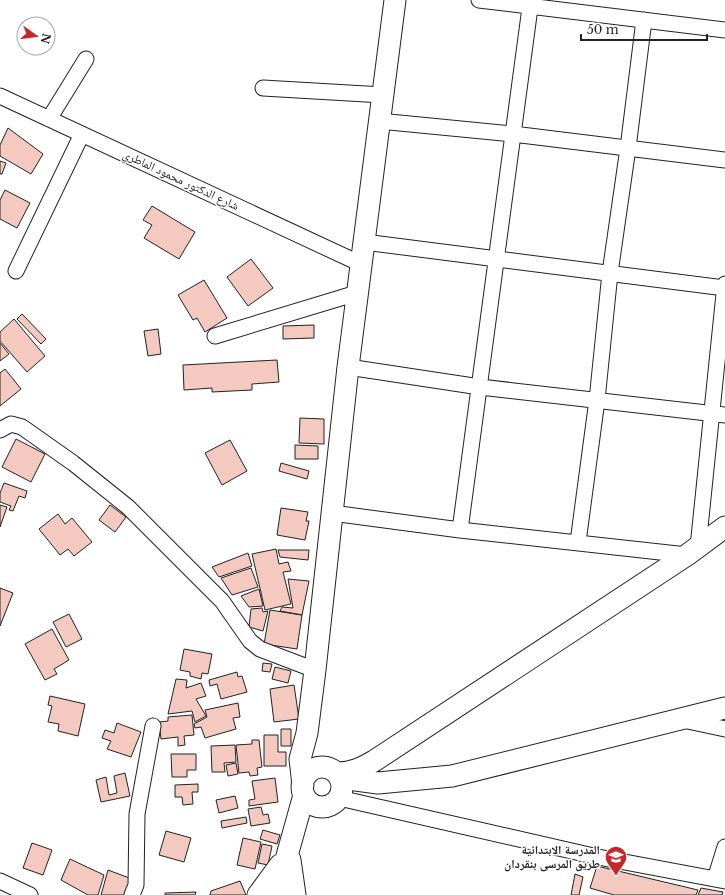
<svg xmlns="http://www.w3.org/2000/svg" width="725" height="895" viewBox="0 0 725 895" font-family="'Libre Baskerville','Noto Naskh Arabic',serif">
<rect width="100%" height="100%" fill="#fff"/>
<path fill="#f3c9c0" stroke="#222" d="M8,128L43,154L31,174L0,156V145Z
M0,161L6,163L2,174H0Z
M5,190L30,203L17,228L0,219V200Z
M152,206L195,232L179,259L144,238L152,225L143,220Z
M251,259L273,288L248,306L227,277Z
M204,280L227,318L205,332L197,318L193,320L178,295Z
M22,314L46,339L41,344L17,319Z
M14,319L45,356L27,372L0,341V332Z
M314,325V338L283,339V326Z
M158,329L161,354L148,356L144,331Z
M0,343L9,354L0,361Z
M277,360L279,382L252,384V390L212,392V388L184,390L183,365Z
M5,369L21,389L0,406V373Z
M300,418L324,419V444L299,443Z
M16,439L45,454L31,482L2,467Z
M230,440L247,471L222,485L205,453Z
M295,445L318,446V459H295Z
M281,463L309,471L307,479L279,471Z
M4,483L27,491L25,498L19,496L13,511L9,510L11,506L0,502V493Z
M0,505L7,507L0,527Z
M110,505L126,517L115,532L99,520Z
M281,508L308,512L306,521H309L305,540L277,535Z
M58,514L65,524L72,518L92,542L74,556L68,549L60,555L39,529Z
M276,549L279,564L288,562L291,571L283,572L291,604L265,610L252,554Z
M278,550H309L308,560L280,557Z
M248,553L252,566L219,577L212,567Z
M251,568L258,587L232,595L221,578Z
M288,579L309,581L302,615L280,611L282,607L293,608Z
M0,588L13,593L0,626Z
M259,589L263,606L249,607L241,596Z
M262,608L263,612L268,611L263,631L249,627L251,609Z
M270,610L302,615L297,649L264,644Z
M69,614L82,639L66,647L53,622Z
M52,629L69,660L54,669L57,674L45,680L25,644Z
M184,649L212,654L208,674L202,673L201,679L190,676V672L180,670Z
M263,663L272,664L270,672L262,671Z
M275,667L291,671L288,683L272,679Z
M237,672L238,677L242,676L247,692L221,699L217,684L210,686L209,680Z
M176,679L187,680L186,688L201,683L206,696L196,699L206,716L195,722L192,711L168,714Z
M294,685L299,719L274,722L270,689Z
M50,696L85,704L78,736L58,731L59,724L48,722L52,706L48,705Z
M238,703L240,717L233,718L236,729L205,738L201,727L195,728L194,724L207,717L205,710Z
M192,715L194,735L184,736L185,745L178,746V737L161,739L159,722L168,721V717Z
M117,723L141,732L131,757L107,749L111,741L102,738L105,730L114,733Z
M281,729H291V746H281Z
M264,735H278V752H286V766H264Z
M252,740H259L262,767L257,768L258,775L250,776L249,772L239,773L236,745L252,744Z
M235,745L236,762L224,763L225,772H212L211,746Z
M171,754H196V770H187V777H172Z
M236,763L238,774L228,776L226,765Z
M125,773L130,796L101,802L96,780L106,777L109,795L117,793L114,776Z
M275,778L278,802L249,806V800L255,799L252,781Z
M198,784V792H192L193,804L183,805L182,797H175V785Z
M235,796L238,808L219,813L216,800Z
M261,807L263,815L268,814L270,823L251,826L248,809Z
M246,817L247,823L222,828L221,821Z
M263,830L280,835L277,844L260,839Z
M166,831L191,838L184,862L159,855Z
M243,838L261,842L255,869L237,865Z
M32,843L52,850L43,875L23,868Z
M262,844L272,846L268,865L258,863Z
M70,859L104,875L98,895H88L61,880Z
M597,866L698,890L696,895H614L590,888Z
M108,870L132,879L126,895H101Z
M575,874L583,877L579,895H571Z
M240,881L246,895H210L211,891Z
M701,888L723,892L722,895H698Z
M196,892L195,895H165V893Z"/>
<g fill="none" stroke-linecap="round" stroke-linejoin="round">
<g stroke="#222" stroke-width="17">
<path id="street" d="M479,0L725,30
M263,88L383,95
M0,96L361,264
M49,119L86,59
M379,121L513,134L725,160
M364,242L725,288
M16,271L82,134
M215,336L357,293
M348,367L480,387L725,415
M0,430L11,424L22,427L73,463L128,507L222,601L250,641L260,649L315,670
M332,513L460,530L687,555
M460,530L531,0
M578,542L597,400L610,273L628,148L644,20
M698,547L725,284
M683,720L725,729
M339,798L598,857L725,881
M715,879L725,847
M0,881L30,895
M132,895L136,885L137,814L153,726"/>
</g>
<g stroke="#222" stroke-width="23">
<path id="secondary" d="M302 787a20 20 0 1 1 40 0a20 20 0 1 1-40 0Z
M338,773C352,773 362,768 374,761L687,555L725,527
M341,778L378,783L452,776L725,708
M303,785L300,759L307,733L315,670L348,367L395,0
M290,860L295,895
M258,895L280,865
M276,895L304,795"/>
</g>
<use href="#street" stroke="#fff" stroke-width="15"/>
<use href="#secondary" stroke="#fff" stroke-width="21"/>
</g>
<defs>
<g id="school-pin" transform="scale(1.15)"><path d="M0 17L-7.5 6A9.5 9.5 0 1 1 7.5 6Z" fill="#c62828" stroke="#fff"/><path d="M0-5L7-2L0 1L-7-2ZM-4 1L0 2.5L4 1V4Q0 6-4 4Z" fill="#fff"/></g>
</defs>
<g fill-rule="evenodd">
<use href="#school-pin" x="616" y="857"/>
</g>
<g text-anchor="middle" stroke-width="3" stroke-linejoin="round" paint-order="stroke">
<g font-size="12" fill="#222" stroke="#fff">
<text transform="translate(181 180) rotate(25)" y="4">شارع الدكتور محمود الماطري</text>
</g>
<g font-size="12" font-weight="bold" fill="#222" stroke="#fff" text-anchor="end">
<text x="600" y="854">المدرسة الابتدائية<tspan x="600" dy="14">طريق المرسى بنقردان</tspan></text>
</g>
</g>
<g transform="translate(36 36) rotate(104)"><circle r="19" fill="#ffffff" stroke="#a7a7a7"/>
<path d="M0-3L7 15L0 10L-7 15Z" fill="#c62828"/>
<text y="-6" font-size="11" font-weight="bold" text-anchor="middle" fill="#222222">N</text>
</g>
<path d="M581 34v6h126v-6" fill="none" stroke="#222222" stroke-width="2"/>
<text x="587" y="34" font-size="12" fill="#222222" stroke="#ffffff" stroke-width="3" paint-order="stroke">50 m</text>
</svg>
